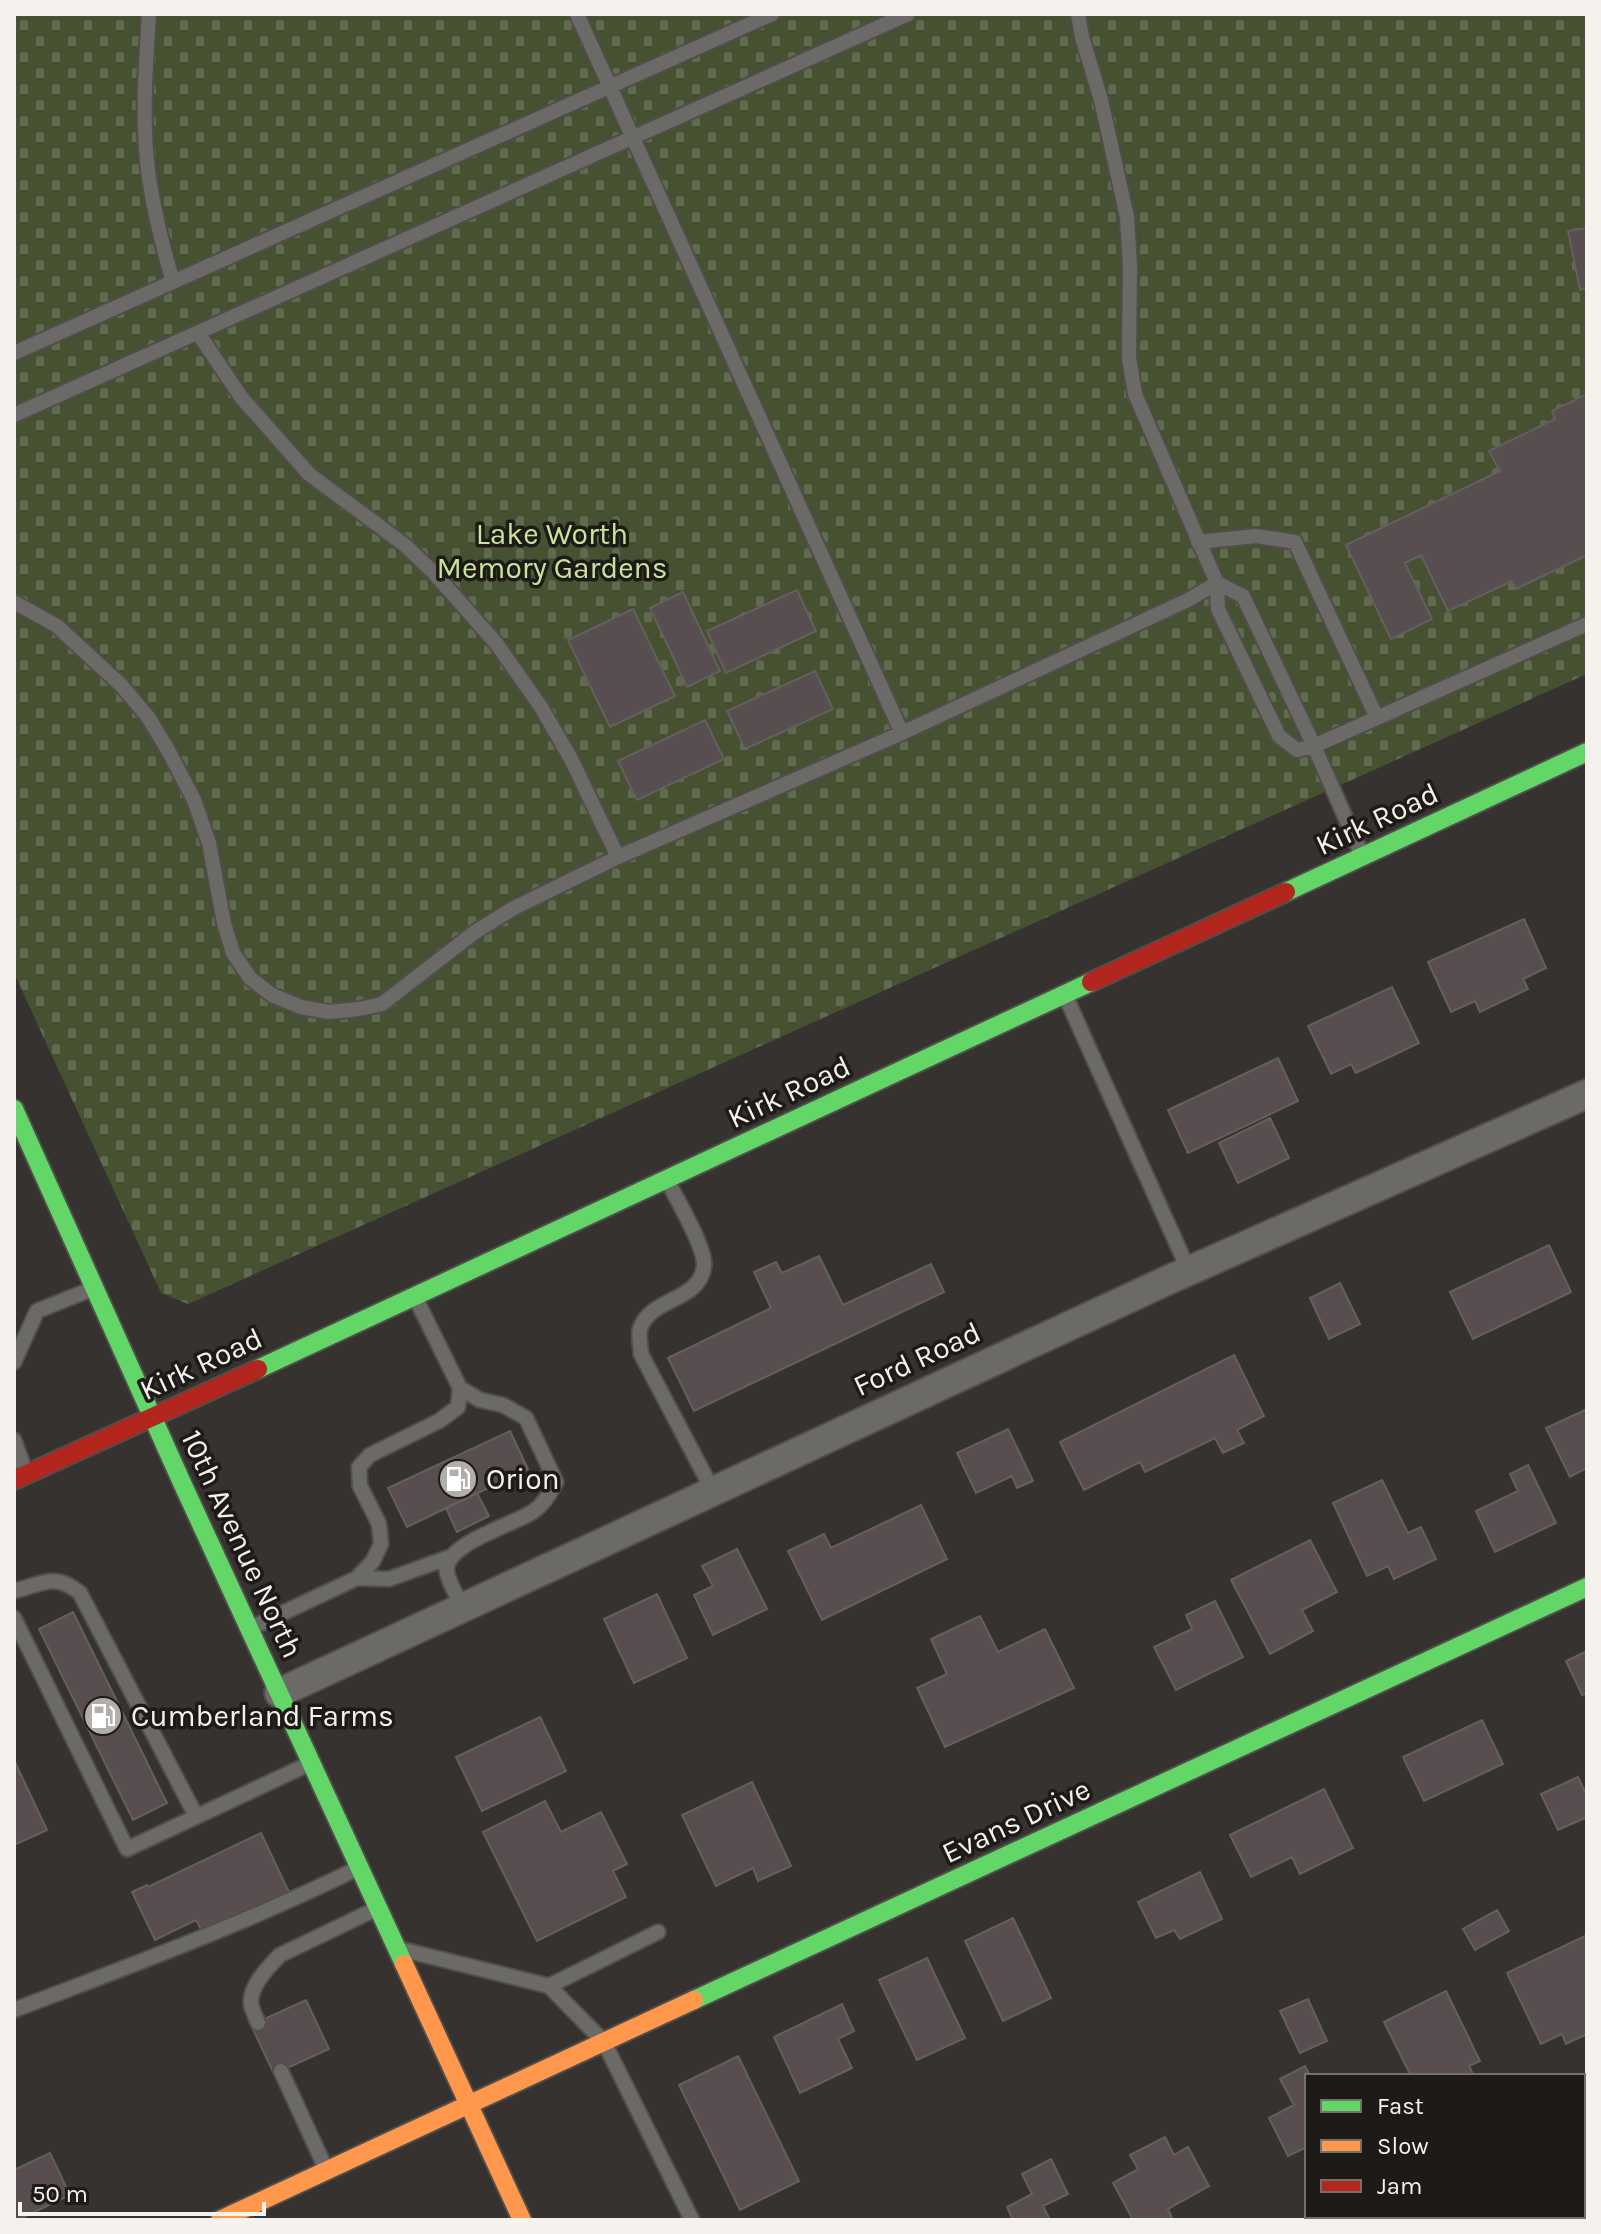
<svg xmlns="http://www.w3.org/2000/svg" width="1601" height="2234" viewBox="0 0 1601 2234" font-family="Karla,sans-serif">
<defs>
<pattern id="cemetery-stones" width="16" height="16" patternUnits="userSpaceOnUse" patternTransform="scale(2)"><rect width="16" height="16" fill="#455131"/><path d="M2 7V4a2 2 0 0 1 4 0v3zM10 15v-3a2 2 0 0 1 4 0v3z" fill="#606a4f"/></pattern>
</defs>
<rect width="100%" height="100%" fill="#35322f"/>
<path fill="url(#cemetery-stones)" d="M14,14H1587V674L188,1304L161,1293L14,973Z"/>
<path fill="#584e4f" stroke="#64605f" stroke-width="2" d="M1587,228V288L1580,290L1568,231Z
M1587,394V555L1516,589L1512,581L1448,611L1421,555L1405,563L1432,619L1391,639L1346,545L1500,471L1489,451L1555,419L1552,411Z
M797,590L816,631L726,673L707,631Z
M683,592L720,671L687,687L650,608Z
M633,609L675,696L610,727L568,640Z
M815,671L833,709L745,749L727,711Z
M705,720L724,759L637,800L618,761Z
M1524,919L1546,968L1523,979L1528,989L1480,1012L1475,1001L1451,1012L1428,962Z
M1392,987L1419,1043L1356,1073L1351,1064L1331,1074L1308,1026Z
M1278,1058L1298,1101L1188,1153L1168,1110Z
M1270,1118L1289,1158L1238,1183L1219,1143Z
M1549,1245L1571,1292L1473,1339L1450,1292Z
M819,1256L843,1305L931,1264L944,1292L694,1411L668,1358L771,1308L754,1272L776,1262L782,1273Z
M1340,1283L1360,1324L1329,1339L1310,1298Z
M1234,1355L1264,1416L1237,1430L1244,1443L1223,1453L1215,1438L1145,1472L1140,1462L1084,1490L1060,1442Z
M1587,1409V1468L1570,1477L1546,1428Z
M1008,1429L1033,1481L1017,1488L1012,1476L976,1493L957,1453Z
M510,1431L528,1469L407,1527L388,1488Z
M1528,1465L1556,1523L1495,1552L1476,1511L1518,1491L1510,1474Z
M1382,1480L1408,1533L1421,1527L1436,1559L1394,1579L1388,1566L1367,1576L1333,1503Z
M477,1493L489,1516L457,1532L446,1508Z
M921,1505L947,1559L822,1620L788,1551L824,1534L831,1548Z
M1310,1540L1337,1592L1302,1610L1313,1631L1270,1654L1231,1580Z
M737,1549L767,1609L713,1635L694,1595L713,1586L702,1566Z
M657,1594L687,1658L634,1683L604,1619Z
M1215,1601L1243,1657L1176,1690L1154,1647L1192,1629L1186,1615Z
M73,1612L167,1803L133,1820L39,1629Z
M980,1616L998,1652L1045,1629L1074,1688L945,1747L917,1688L947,1674L931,1639Z
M1587,1651V1693L1582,1695L1566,1661Z
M540,1717L566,1771L482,1811L456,1757Z
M1482,1720L1503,1764L1424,1801L1403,1757Z
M14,1760L47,1830L14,1845Z
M1578,1777L1587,1796V1817L1558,1830L1541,1794Z
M752,1782L791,1866L758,1881L753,1868L716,1886L682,1815Z
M1324,1789L1353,1848L1300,1874L1292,1857L1251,1877L1230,1835Z
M545,1801L561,1832L601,1812L627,1864L613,1871L626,1897L537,1941L483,1832Z
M261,1833L289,1892L203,1933L196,1920L155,1940L132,1892L147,1885L148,1887Z
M1200,1872L1222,1919L1180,1939L1174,1930L1156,1938L1138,1902Z
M1497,1910L1509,1931L1475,1950L1463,1929Z
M1013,1918L1051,1998L1003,2021L965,1941Z
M1587,1935V2034L1566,2044L1562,2034L1541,2044L1507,1973Z
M927,1958L965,2038L917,2060L879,1980Z
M1446,1991L1480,2061L1469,2066L1474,2076H1411L1384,2022Z
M1308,1999L1327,2041L1300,2053L1280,2011Z
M306,2000L329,2049L274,2074L251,2025Z
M842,2004L854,2031L838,2039L852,2068L800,2093L774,2037Z
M738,2056L799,2181L740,2210L679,2085Z
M1305,2066L1310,2076H1307V2147L1288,2156L1269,2118L1294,2105L1280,2079Z
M1165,2137L1174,2155L1188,2147L1209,2186L1168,2209L1172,2218L1169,2220H1133L1113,2183L1138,2169L1130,2155Z
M50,2153L70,2195L18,2220H14V2170Z
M1051,2159L1068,2194L1043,2206L1050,2220H1013L1007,2207L1032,2194L1022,2174Z"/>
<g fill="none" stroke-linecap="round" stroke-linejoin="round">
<g stroke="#504e4b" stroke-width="18">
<path id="lane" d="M149,14C146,63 142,112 147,161C151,201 162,244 173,282
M577,14L902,733L1188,600L1217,583L1135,394L1129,358L1130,266L1127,217L1101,100L1082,37L1078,14
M198,333L241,397L309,474L406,546L434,573L496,643L541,707L571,759L618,857
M14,353L772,14
M14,415L908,14
M1198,542L1256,536L1295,542L1377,718
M1217,583L1243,596L1314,746L1297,750L1279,736L1218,609Z
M14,602L57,626L122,686L148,717L168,750L194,800L209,843L224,923L233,953L250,978L272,995L301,1007L329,1012L359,1009L382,1004L475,932L512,909L618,857L902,733
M1361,853L1314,746L1587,624
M1065,995L1189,1271
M667,1180C676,1198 706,1248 704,1266C700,1302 650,1297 640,1329C638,1336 641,1347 641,1354L713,1491
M14,1362L37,1311L92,1289
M460,1388L480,1400L503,1405L526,1418L556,1482C550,1494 544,1504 534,1511C514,1525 441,1544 447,1573C450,1585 458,1597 462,1608
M14,1440L26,1473
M357,1578L389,1579L450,1557
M14,1591C42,1584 55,1572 80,1593L196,1816
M14,1618L127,1849L311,1763
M253,1627L357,1578L373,1561L381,1544L379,1524L360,1486L359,1467L370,1455L439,1421L458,1407L460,1388L415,1297
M404,1950L549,1986L604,2042L692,2220
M549,1986L658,1932
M14,2010C129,1966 245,1924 356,1869
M258,2023C256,2017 252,2010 251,2004C249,1987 269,1966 280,1955L378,1908
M281,2071L326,2169"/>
</g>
<g stroke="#504e4b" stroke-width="32">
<path id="street" d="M279,1693L1166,1281L1587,1094
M1583,2119L1587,2117
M1365,2220L1374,2216"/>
</g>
<g stroke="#504e4b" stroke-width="22">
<path id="fast" d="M1286,892L1587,752
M14,1109L183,1485L404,1964
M258,1369L1091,982
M694,2000L1587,1587"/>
</g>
<g stroke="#504e4b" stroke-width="22">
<path id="slow" d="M404,1964L522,2220
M220,2220L694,2000"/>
</g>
<g stroke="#504e4b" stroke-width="22">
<path id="jam" d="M1091,982L1286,892
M14,1480L258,1369"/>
</g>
<use href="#lane" stroke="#6c6a67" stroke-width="14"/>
<use href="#street" stroke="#6c6a67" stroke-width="28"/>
<use href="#fast" stroke="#63d668" stroke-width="18"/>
<use href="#slow" stroke="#ff974d" stroke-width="18"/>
<use href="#jam" stroke="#b3261e" stroke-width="18"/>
</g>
<defs>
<g id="fuel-disc" transform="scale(2)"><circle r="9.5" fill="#b2aeaa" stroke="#1d1a18"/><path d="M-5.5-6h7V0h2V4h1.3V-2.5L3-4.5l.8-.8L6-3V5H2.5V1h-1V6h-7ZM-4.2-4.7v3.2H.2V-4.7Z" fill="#fff"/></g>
</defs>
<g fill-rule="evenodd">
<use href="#fuel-disc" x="458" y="1479"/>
<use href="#fuel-disc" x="103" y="1716"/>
</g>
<g text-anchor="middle" stroke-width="7" stroke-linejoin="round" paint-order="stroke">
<g font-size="30" fill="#c8e39b" stroke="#1d1a18">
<text x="552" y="544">Lake Worth<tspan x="552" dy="34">Memory Gardens</tspan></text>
</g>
<g font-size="30" fill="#f5f1ed" stroke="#1d1a18">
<text transform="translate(1377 819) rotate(-25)" y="10">Kirk Road</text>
<text transform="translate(789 1092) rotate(-25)" y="10">Kirk Road</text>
<text transform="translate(917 1359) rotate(-25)" y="10">Ford Road</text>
<text transform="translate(201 1364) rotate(-25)" y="10">Kirk Road</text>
<text transform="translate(242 1544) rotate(65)" y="10">10th Avenue North</text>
<text transform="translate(1016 1821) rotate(-25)" y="10">Evans Drive</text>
</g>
<g font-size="30" fill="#f5f1ed" stroke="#1d1a18" text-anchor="start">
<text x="486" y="1489">Orion</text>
<text x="131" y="1726">Cumberland Farms</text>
</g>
</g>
<rect width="1601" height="2234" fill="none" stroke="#f5f1ed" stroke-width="32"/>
<rect x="1305" y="2074" width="280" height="144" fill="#1d1a18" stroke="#73706d" stroke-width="2"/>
<rect x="1321" y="2100" width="40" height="12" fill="#63d668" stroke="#73706d" stroke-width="2"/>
<text x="1377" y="2114" font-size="24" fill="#f5f1ed">Fast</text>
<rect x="1321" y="2140" width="40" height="12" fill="#ff974d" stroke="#73706d" stroke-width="2"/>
<text x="1377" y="2154" font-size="24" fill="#f5f1ed">Slow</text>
<rect x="1321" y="2180" width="40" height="12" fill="#b3261e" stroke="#73706d" stroke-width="2"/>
<text x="1377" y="2194" font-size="24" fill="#f5f1ed">Jam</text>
<path d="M20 2202v12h244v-12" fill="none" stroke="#f5f1ed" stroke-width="4"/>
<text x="32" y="2202" font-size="24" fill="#f5f1ed" stroke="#1d1a18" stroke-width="6" paint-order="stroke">50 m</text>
</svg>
